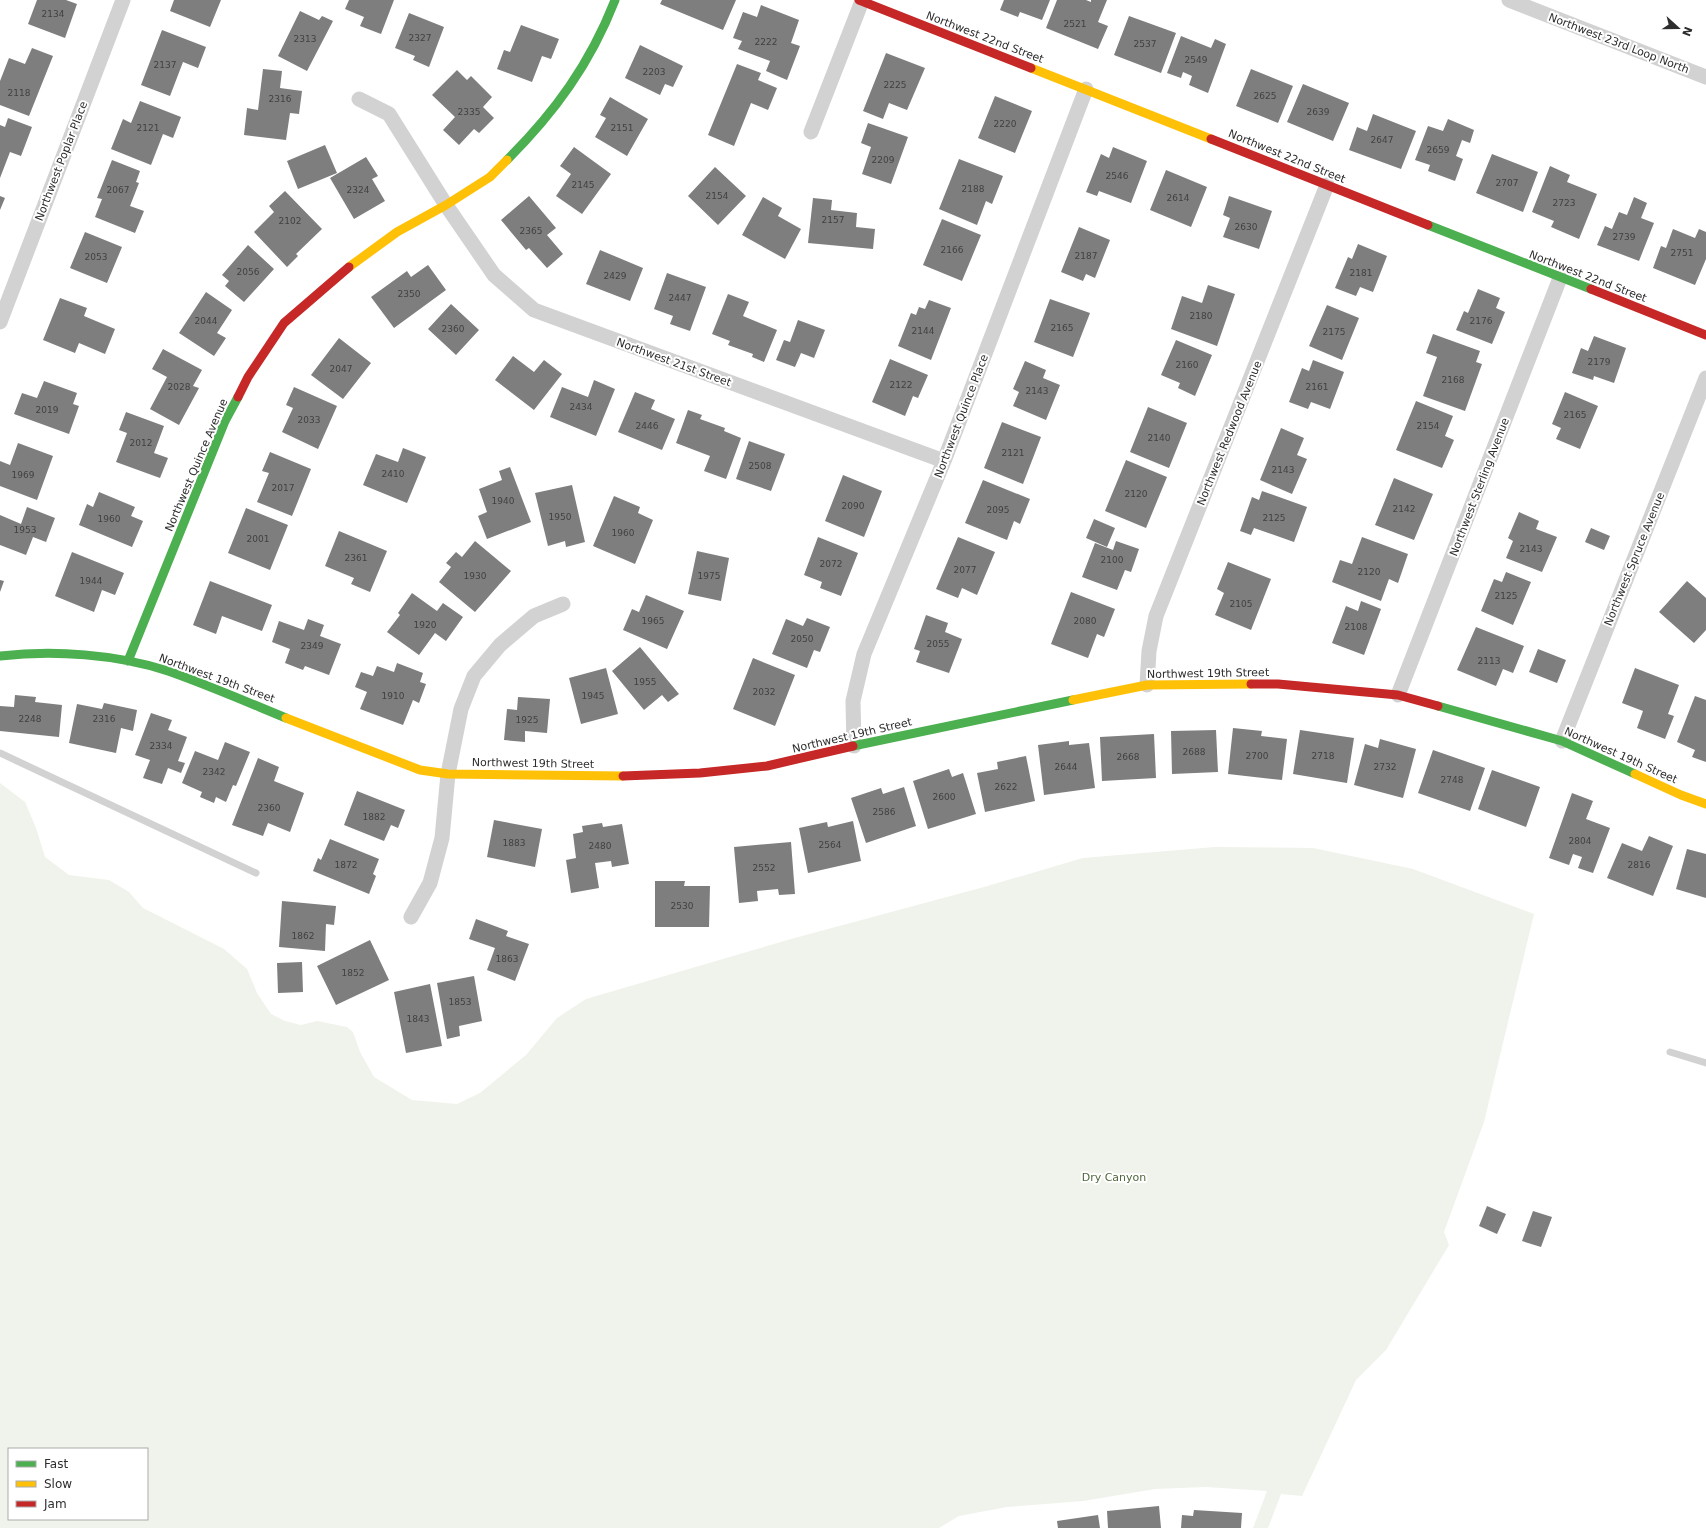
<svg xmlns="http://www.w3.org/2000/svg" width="1706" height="1528" viewBox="0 0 1706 1528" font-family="'DejaVu Sans',sans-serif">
<rect width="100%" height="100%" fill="#fff"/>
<path fill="#f0f3eb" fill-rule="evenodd" d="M0,783L25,802L36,828L45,857L69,875L109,880L129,892L143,908L224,949L247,969L257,993L271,1014L285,1021L301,1025L317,1021L347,1027L353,1032L360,1052L374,1077L412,1100L457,1104L480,1093L526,1055L557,1018L586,999L791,939L984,887L1083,858L1215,847L1313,848L1413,869L1534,914L1484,1122L1444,1232L1449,1245L1386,1350L1356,1380L1302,1496L1281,1494L1268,1528H1253L1267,1491L1206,1487L1155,1489L1083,1501L1007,1507L959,1516L939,1528H0ZM9,1449H147V1519H9Z"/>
<path fill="#7e7e7e" d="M37,0H66L77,4L65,38L28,24Z
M174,0H221L210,27L170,11Z
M349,0H394L381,34L360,26L364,17L345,9Z
M662,0H736L723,30L660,4Z
M1004,0H1050L1042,20L1020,12L1018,17L1000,10Z
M1057,0H1086L1091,2V0H1107L1098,22L1108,26L1098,49L1046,28Z
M761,5L799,20L791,43L800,46L787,80L766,71L770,61L738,49L742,41L733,38L743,12L757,17Z
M300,11L319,20L322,16L333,21L307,71L278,56Z
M409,13L444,27L429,67L413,60L415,56L395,48Z
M1129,16L1176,33L1161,73L1114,55Z
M521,25L559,39L551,59L542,56L532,82L497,69L504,50L510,52Z
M162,30L206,47L198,68L183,62L170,96L141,85Z
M1181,36L1211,48L1215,39L1226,44L1208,93L1189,85L1192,76L1183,72L1181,78L1167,73Z
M640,45L683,66L673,87L665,84L660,95L625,78Z
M32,48L53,56L29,116L0,105V81L9,58L25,64Z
M886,53L925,68L907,110L889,103L883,119L863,111Z
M737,64L761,73L758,80L777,88L768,110L751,103L734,146L708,135Z
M263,69L282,71L280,88L302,91L299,114L290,113L286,140L244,135L247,108L258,110Z
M1251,69L1293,86L1278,123L1236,106Z
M457,70L467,80L471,76L492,97L483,107L494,118L479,133L474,129L459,145L443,130L455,117L432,95Z
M1303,84L1349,103L1333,141L1287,122Z
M995,96L1032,111L1015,153L978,138Z
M610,97L648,119L627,156L595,137L606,118L600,115Z
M140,101L181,117L173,138L163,134L151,165L111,149L123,119L131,123Z
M1373,114L1416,131L1401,169L1349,150L1357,127L1367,131Z
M8,118L32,127L21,156L10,152L0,178V125L5,127Z
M1448,119L1474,130L1470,143L1462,140L1456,156L1463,159L1455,181L1428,171L1430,165L1415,160L1428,126L1443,131Z
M868,123L908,137L891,184L862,174L871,147L861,143Z
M325,145L337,173L298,189L287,161Z
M574,147L611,174L582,214L556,196L571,174L560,166Z
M1113,147L1147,161L1131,203L1099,191L1097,196L1086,192L1101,154L1109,158Z
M1492,154L1538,172L1523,212L1476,193Z
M366,157L378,176L372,179L385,201L354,219L330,178Z
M959,159L1003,176L992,204L986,201L977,225L939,209Z
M112,160L140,171L136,182L139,183L130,206L144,211L135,233L95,217L102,199L97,198Z
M1550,166L1570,175L1567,182L1597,194L1579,239L1551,227L1554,221L1532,212Z
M715,167L746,196L718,225L688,196Z
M1166,170L1207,187L1191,227L1150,210Z
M285,191L322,229L296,254L298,256L287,267L254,232L274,212L269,206Z
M0,196L5,198L0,210Z
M529,196L556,228L547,235L563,254L547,268L529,248L526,250L501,220Z
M1229,196L1272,211L1259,249L1223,237L1230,218L1223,215Z
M763,197L782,208L778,216L801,229L785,259L742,235Z
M1634,197L1647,203L1641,218L1654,223L1639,261L1597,245L1605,226L1612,229L1619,212L1627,215Z
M813,198L832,200L831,210L857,213L856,227L875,229L873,249L808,243Z
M942,219L981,235L962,281L923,265Z
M1079,227L1110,240L1095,278L1086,274L1083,281L1061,272Z
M1673,229L1695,238L1699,229L1706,232V259L1695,285L1653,268L1661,246L1666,248Z
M85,232L122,247L107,283L70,268Z
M1358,244L1387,256L1373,292L1360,287L1356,296L1335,288L1348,257L1352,259Z
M248,245L274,269L244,302L225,286L229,281L222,275Z
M600,250L643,268L630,301L586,284Z
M428,265L446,290L394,328L371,297L407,271L411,277Z
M667,273L706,287L690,331L670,324L673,316L654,309Z
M1208,285L1235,294L1217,346L1171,329L1182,296L1202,303Z
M1478,289L1500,298L1496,308L1505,312L1492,344L1456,330L1464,311L1468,313Z
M206,292L232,310L217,333L226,338L214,356L179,333Z
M728,294L749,302L743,316L777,330L764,362L752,357L753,354L728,345L730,341L712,334Z
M60,298L87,308L84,316L115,329L105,354L79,343L75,353L43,340Z
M1050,299L1090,313L1073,357L1034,342Z
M929,300L951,308L931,360L898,346L911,313L916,315L919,307L925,309Z
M451,304L479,330L456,355L428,329Z
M1327,305L1359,318L1342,360L1309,346Z
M798,320L825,330L814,358L801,353L795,367L776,360L784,340L790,342Z
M1433,334L1480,351L1476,362L1482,364L1465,411L1423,396L1437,357L1426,353Z
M1594,336L1626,348L1614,383L1594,376L1593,380L1572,373L1581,348L1588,351Z
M339,338L371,363L343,399L311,375Z
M1176,340L1212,355L1195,396L1178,388L1180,383L1161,375Z
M163,349L202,370L193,386L199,388L179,425L150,409L167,377L152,369Z
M513,356L534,372L544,360L562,374L534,410L495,380Z
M890,359L928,375L918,398L913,396L905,416L872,402Z
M1313,360L1344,372L1330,409L1311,402L1308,409L1289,402L1302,368L1309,371Z
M1025,361L1046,370L1043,378L1060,385L1046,420L1013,406L1019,392L1013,389Z
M594,380L615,389L596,436L550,417L562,387L588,397Z
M44,381L77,393L73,404L79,406L69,434L14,414L22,393L37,398Z
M294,387L337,406L318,449L282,432L293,408L286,405Z
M635,392L655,400L651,409L675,419L662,450L618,432Z
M1565,392L1598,406L1580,449L1556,439L1561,428L1552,424Z
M1416,401L1453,416L1445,436L1454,440L1442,468L1396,450Z
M1148,407L1187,423L1169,468L1130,452Z
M688,410L702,415L700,419L725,428L724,431L741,438L726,479L704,471L710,456L676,443Z
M126,412L164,426L154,453L168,458L160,478L116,462L127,433L119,430Z
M1002,422L1041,437L1023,484L984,468Z
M1281,428L1304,438L1297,455L1307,459L1292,494L1260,480Z
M749,441L785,454L771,491L736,479Z
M18,443L53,456L37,500L0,486V461L10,465Z
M403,448L426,457L407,503L363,485L376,454L398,462Z
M270,452L311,469L292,516L257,502L269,473L262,471Z
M1126,460L1167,477L1146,528L1105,511Z
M510,467L531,522L487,539L478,516L487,512L479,489L502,480L499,471Z
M843,475L882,491L864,537L825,521Z
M1394,478L1433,494L1414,540L1375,525Z
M983,480L1030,499L1020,524L1014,521L1007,540L965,523Z
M572,485L585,542L566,547L565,541L548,546L535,493Z
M1262,491L1307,507L1294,542L1254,528L1251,535L1240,531L1252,497L1259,500Z
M99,492L135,507L131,516L143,521L132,547L79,525L87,504L93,507Z
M614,496L640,507L638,513L653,520L635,564L593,546Z
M27,507L55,518L46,542L33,537L26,555L0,545V515L21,524Z
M246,508L288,525L270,570L228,553Z
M1519,512L1539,521L1536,529L1557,537L1542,572L1506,558L1513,541L1508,538Z
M1094,519L1115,528L1107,547L1086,538Z
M1591,528L1610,536L1604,550L1585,542Z
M339,531L387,551L370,592L351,584L354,578L325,566Z
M818,537L858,553L841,596L820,588L822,582L804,575Z
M958,537L995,552L977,595L962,588L958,598L936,589Z
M1362,537L1408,554L1398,583L1389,579L1381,601L1332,582L1340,560L1352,564Z
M475,541L511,571L475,612L439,582L451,567L446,563L456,552L462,557Z
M1116,541L1139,549L1131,572L1125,570L1117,590L1082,577L1095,543L1113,550Z
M697,551L729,558L721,601L688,594Z
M72,552L124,573L115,595L102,590L94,612L55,596Z
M1228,562L1271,579L1251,630L1215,615L1224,593L1217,589Z
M1506,572L1531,582L1513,625L1481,611L1494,579L1502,582Z
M0,580L4,581L0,592Z
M210,581L272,605L262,631L222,616L216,634L193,625Z
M1687,581L1706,598V630L1694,643L1659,612Z
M1071,592L1115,609L1104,637L1097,634L1088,658L1051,644Z
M412,593L437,611L443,603L463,617L446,641L435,633L419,655L387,632L400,615L398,613Z
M646,595L684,611L667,649L623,630L632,609L639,612Z
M1361,601L1381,609L1364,655L1332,643L1346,606L1358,611Z
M926,615L948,623L945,632L962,639L949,673L916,662L920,651L914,649Z
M807,618L830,627L820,652L814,650L807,668L772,654L786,619L803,626Z
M308,619L324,625L320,636L341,644L329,675L305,666L303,670L285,663L290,649L272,642L279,621L304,630Z
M1476,627L1524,646L1513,673L1503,669L1496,686L1457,670Z
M640,647L679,694L668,702L662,695L644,710L612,671Z
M1538,649L1566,660L1557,683L1529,672Z
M753,658L795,675L775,726L733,709Z
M397,663L423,673L420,682L426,684L419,703L413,700L403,725L360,709L367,692L355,687L361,672L373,676L377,666L394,672Z
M606,668L618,714L581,724L569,678Z
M1635,668L1679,685L1668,714L1674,716L1665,739L1637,728L1643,711L1622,703Z
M15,695L36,697L35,702L62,705L59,737L0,731V706L14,707Z
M1695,696L1706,700V762L1692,757L1695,750L1677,742Z
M518,697L550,699L547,733L525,731V742L504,740L507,709L517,710Z
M104,703L137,710L133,731L121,728L116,753L69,743L77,704L102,709Z
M151,713L172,720L168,730L187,737L178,761L185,763L181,773L168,768L162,784L143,778L150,760L135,755Z
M1233,728L1262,731L1261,736L1287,739L1282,780L1228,774Z
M1216,730L1218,772L1172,774L1171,731Z
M1300,730L1354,738L1347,783L1293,774Z
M1154,734L1156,778L1102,781L1100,737Z
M1380,739L1416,749L1403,798L1354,785L1365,744L1378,748Z
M1069,741V745L1089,743L1095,788L1044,795L1038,745Z
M225,742L250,752L236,786L233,785L226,802L216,797L214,803L200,797L202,792L182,783L195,751L218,760Z
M1433,750L1485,768L1470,811L1418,793Z
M1026,756L1035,801L985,812L977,773L998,769L997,762Z
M258,758L279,767L274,781L304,793L290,832L268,823L263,836L232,825Z
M949,769L952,777L963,773L976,814L928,829L913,781Z
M1492,770L1540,787L1526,827L1478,809Z
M904,787L916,826L866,843L851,798L881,788L883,794Z
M357,791L405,810L398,828L391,825L384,841L344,825Z
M1572,793L1593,801L1586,819L1610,828L1593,873L1578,868L1582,857L1573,854L1569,865L1549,858Z
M494,820L542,829L535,867L487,857Z
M853,821L861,861L808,873L799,828L827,822L828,827Z
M602,823L603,827L622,824L629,864L612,867L611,861L595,863L599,888L571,893L566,860L576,858L573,834L583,832L582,826Z
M1649,836L1673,846L1653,896L1607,878L1622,843L1642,851Z
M330,839L379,859L373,874L376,876L369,894L313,871L318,858L321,860Z
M791,842L795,894L779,895L778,889L757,891L758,901L739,903L734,847Z
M1687,849L1706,854V898L1676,889Z
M655,881H685L684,886H710L709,927H655Z
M282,901L336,906L334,925L326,924L325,951L279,947Z
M476,919L508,931L506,936L529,944L515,981L487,970L495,948L469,939Z
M370,940L389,980L336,1005L317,966Z
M302,962L303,992L278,993L277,963Z
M474,976L482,1021L459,1026L460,1036L447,1039L437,983Z
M430,984L442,1046L406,1053L394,992Z
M1487,1206L1506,1214L1497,1234L1479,1226Z
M1533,1211L1552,1217L1541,1247L1522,1241Z
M1159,1506L1161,1528H1108L1107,1511Z
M1194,1510L1242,1513L1241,1528H1181L1182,1515L1193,1516Z
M1098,1515L1100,1528H1058L1057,1521Z"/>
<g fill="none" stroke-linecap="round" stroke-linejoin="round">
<path stroke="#d2d2d2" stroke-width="7" d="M0,753L256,873
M1670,1052L1706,1063"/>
<path stroke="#d2d2d2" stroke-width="15" d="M1509,0L1706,77
M359,99L389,114L446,205L494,275L534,310L944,461
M811,132L862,1
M0,322L123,0
M1147,685L1149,651L1156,616L1327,185
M1398,695L1560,278
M1562,741L1706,378
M854,746L853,701L864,654L944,461L1086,89
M411,917L430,883L442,838L448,774L461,709L474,676L500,645L534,616L563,604"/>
<path stroke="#4caf50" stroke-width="9" d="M507,160C555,112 590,64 615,0
M1428,225L1591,289
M0,656C54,650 116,654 168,671C208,685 247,702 286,718
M128,661L225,421L238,397
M1438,706L1562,741L1635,774
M853,746L1073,700"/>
<path stroke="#ffc107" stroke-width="9" d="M1031,68L1211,139
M349,267L397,232L446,205L490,177L507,160
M1073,700L1147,685L1251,684
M286,718L420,770L448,774L623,776
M1635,774L1681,795L1706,804"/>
<path stroke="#c62828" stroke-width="9" d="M859,0L1031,68
M1211,139L1428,225
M1591,289L1706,335
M238,397L248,377L284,323L349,267
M1251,684H1278L1398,695L1438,706
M623,776L700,773L767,766L853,746"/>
</g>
<g text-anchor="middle" stroke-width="4" stroke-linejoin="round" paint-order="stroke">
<g font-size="9" fill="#414141">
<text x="53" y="17">2134</text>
<text x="1075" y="27">2521</text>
<text x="420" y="41">2327</text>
<text x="305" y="42">2313</text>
<text x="766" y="45">2222</text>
<text x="1145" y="47">2537</text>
<text x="1196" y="63">2549</text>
<text x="165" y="68">2137</text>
<text x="654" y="75">2203</text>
<text x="895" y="88">2225</text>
<text x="19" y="96">2118</text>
<text x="1265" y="99">2625</text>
<text x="280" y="102">2316</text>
<text x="469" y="115">2335</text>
<text x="1318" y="115">2639</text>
<text x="1005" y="127">2220</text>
<text x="148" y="131">2121</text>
<text x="622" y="131">2151</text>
<text x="1382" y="143">2647</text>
<text x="1438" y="153">2659</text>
<text x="883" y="163">2209</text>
<text x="1117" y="179">2546</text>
<text x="1507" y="186">2707</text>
<text x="583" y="188">2145</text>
<text x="973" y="192">2188</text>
<text x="118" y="193">2067</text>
<text x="358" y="193">2324</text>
<text x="717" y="199">2154</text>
<text x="1178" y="201">2614</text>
<text x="1564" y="206">2723</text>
<text x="833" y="223">2157</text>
<text x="290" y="224">2102</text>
<text x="1246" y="230">2630</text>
<text x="531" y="234">2365</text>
<text x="1624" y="240">2739</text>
<text x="952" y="253">2166</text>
<text x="1682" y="256">2751</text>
<text x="1086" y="259">2187</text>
<text x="96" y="260">2053</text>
<text x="248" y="275">2056</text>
<text x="1361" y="276">2181</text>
<text x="615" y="279">2429</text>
<text x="409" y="297">2350</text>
<text x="680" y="301">2447</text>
<text x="1201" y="319">2180</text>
<text x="206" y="324">2044</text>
<text x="1481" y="324">2176</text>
<text x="1062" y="331">2165</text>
<text x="453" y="332">2360</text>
<text x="923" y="334">2144</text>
<text x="1334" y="335">2175</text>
<text x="1599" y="365">2179</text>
<text x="1187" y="368">2160</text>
<text x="341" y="372">2047</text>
<text x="1453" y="383">2168</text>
<text x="901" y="388">2122</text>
<text x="179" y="390">2028</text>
<text x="1317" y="390">2161</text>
<text x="1037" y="394">2143</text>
<text x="581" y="410">2434</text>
<text x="47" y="413">2019</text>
<text x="1575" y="418">2165</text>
<text x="309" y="423">2033</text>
<text x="647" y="429">2446</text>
<text x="1428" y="429">2154</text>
<text x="1159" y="441">2140</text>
<text x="141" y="446">2012</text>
<text x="1013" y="456">2121</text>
<text x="760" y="469">2508</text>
<text x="1283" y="473">2143</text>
<text x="393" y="477">2410</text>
<text x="23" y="478">1969</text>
<text x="283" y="491">2017</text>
<text x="1136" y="497">2120</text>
<text x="503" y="504">1940</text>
<text x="853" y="509">2090</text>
<text x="1404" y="512">2142</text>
<text x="998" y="513">2095</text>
<text x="560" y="520">1950</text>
<text x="1274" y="521">2125</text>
<text x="109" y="522">1960</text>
<text x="25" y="533">1953</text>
<text x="623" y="536">1960</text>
<text x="258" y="542">2001</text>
<text x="1531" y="552">2143</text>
<text x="356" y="561">2361</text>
<text x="1112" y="563">2100</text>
<text x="831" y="567">2072</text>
<text x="965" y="573">2077</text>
<text x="1369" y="575">2120</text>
<text x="475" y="579">1930</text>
<text x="709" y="579">1975</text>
<text x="91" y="584">1944</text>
<text x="1506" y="599">2125</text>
<text x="1241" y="607">2105</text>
<text x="653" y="624">1965</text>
<text x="1085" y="624">2080</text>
<text x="425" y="628">1920</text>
<text x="1356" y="630">2108</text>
<text x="802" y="642">2050</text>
<text x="938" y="647">2055</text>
<text x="312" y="649">2349</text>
<text x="1489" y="664">2113</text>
<text x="645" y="685">1955</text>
<text x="764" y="695">2032</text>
<text x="393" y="699">1910</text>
<text x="593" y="699">1945</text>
<text x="30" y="722">2248</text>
<text x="104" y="722">2316</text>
<text x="527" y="723">1925</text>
<text x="161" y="749">2334</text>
<text x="1194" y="755">2688</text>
<text x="1257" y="759">2700</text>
<text x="1323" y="759">2718</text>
<text x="1128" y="760">2668</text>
<text x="1066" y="770">2644</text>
<text x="1385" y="770">2732</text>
<text x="214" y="775">2342</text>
<text x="1452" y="783">2748</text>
<text x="1006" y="790">2622</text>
<text x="944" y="800">2600</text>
<text x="269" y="811">2360</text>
<text x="884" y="815">2586</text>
<text x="374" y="820">1882</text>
<text x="1580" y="844">2804</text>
<text x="514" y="846">1883</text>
<text x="830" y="848">2564</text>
<text x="600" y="849">2480</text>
<text x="346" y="868">1872</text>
<text x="1639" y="868">2816</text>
<text x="764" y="871">2552</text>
<text x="682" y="909">2530</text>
<text x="303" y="939">1862</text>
<text x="507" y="962">1863</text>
<text x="353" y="976">1852</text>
<text x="460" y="1005">1853</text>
<text x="418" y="1022">1843</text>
</g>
<g font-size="11" fill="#2d2d2d" stroke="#fff">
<text transform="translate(985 37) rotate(21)" y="4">Northwest 22nd Street</text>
<text transform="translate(1619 43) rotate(21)" y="4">Northwest 23rd Loop North</text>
<text transform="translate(1287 156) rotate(22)" y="4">Northwest 22nd Street</text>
<text transform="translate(61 161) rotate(-69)" y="4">Northwest Poplar Place</text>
<text transform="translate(1588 276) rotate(21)" y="4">Northwest 22nd Street</text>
<text transform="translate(674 362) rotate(20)" y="4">Northwest 21st Street</text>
<text transform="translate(961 416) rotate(-69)" y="4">Northwest Quince Place</text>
<text transform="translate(1229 433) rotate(-68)" y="4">Northwest Redwood Avenue</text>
<text transform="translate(196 465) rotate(-67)" y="4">Northwest Quince Avenue</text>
<text transform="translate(1479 487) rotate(-69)" y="4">Northwest Sterling Avenue</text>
<text transform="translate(1634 559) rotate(-68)" y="4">Northwest Spruce Avenue</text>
<text transform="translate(1208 673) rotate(-1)" y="4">Northwest 19th Street</text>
<text transform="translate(217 678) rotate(20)" y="4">Northwest 19th Street</text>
<text transform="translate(852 735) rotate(-13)" y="4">Northwest 19th Street</text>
<text transform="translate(1621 755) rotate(24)" y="4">Northwest 19th Street</text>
<text transform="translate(533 763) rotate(1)" y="4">Northwest 19th Street</text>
</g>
<g font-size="11" fill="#4f673c" stroke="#fff">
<text x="1114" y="1181">Dry Canyon</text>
</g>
</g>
<rect x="8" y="1448" width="140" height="72" fill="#ffffff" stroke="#ababab"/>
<rect x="16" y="1461" width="20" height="6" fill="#4caf50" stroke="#ababab"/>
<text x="44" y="1468" font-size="12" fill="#2d2d2d">Fast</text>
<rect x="16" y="1481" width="20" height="6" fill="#ffc107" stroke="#ababab"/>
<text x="44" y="1488" font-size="12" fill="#2d2d2d">Slow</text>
<rect x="16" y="1501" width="20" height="6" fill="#c62828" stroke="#ababab"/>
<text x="44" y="1508" font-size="12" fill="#2d2d2d">Jam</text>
<g transform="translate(1678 28) rotate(111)" stroke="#ffffff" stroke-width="3" paint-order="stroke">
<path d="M0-3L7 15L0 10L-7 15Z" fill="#2d2d2d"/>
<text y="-6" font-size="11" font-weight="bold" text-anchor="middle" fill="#2d2d2d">N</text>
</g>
</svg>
